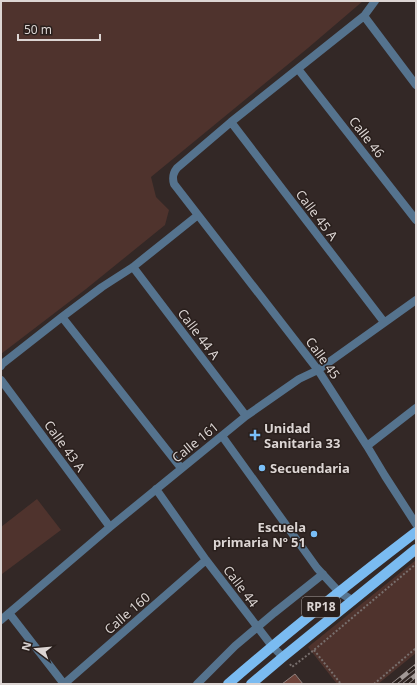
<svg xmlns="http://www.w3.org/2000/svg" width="417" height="685" viewBox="0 0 417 685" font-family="'Noto Sans',sans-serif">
<rect width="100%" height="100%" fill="#332826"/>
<path fill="#4f332d" d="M1,1H363L308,48L151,177L156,197L169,210L165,225L86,289L1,354Z
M37,499L61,530L2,574L1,573V527Z
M416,560V653L378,684H337L308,647Z"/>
<path fill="#6d433a" stroke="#8f817e" d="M295,674L303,684H282Z"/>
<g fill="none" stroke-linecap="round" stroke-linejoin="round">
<path stroke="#786f6d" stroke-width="2" stroke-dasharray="2 2" stroke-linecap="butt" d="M314,650L341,684
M290,664L292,667L314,650L416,564
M374,684L416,648"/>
<path stroke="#55738e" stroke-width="8" d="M375,1L364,16L231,122L177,168C173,173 172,177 174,184L318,370L367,446L385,476L416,524
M364,16L416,85
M298,69L416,220
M231,122L384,322
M133,267L246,416
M62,317L181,468
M1,366L2,364L62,317L102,287L133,267L198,215
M1,380L110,527
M222,436L317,568L339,592L352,600
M367,446L416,408
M156,489L206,560L272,646L283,657
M9,613L64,684
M1,620L110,527L246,416L299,379L318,370L416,300
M64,684L206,560
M197,684L235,646L274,613L323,574"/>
<path stroke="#7abbf1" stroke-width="10" d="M228,684C289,631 352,581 416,532
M251,684L283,657L416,549"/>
<g stroke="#a19896" stroke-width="4.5">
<path id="rail" d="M394,684L416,666
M405,684L416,675"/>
</g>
<use href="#rail" stroke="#291f1c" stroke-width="3" stroke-dasharray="9" stroke-linecap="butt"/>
</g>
<g fill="#7abff8" stroke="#291f1c" stroke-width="1.5">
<path d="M253 429h4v4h4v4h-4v4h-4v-4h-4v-4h4z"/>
<circle cx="262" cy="468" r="4"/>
<circle cx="314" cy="534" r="4"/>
</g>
<g text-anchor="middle" stroke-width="3" stroke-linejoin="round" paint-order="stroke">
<rect fill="#291f1c" stroke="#a69e9c" stroke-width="1" x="302" y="597" width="38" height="20" rx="3"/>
<g font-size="12" font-weight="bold" fill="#dcd5d3">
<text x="321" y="611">RP18</text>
</g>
<g font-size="13" fill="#dcd5d3" stroke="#291f1c">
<text transform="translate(367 137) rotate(52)" y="5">Calle 46</text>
<text transform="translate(317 215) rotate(53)" y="5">Calle 45 A</text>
<text transform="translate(199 334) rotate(53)" y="5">Calle 44 A</text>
<text transform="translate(323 358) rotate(54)" y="5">Calle 45</text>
<text transform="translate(195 442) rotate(-39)" y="5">Calle 161</text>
<text transform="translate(65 446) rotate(54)" y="5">Calle 43 A</text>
<text transform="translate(241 586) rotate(53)" y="5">Calle 44</text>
<text transform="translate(127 613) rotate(-41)" y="5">Calle 160</text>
</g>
<g font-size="13" font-weight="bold" fill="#dcd5d3" stroke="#291f1c" text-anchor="start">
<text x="264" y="433">Unidad<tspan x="264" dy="15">Sanitaria 33</tspan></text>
<text x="270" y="473">Secuendaria</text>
<text x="306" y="532" text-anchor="end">Escuela<tspan x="306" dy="15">primaria Nº 51</tspan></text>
</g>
</g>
<rect width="417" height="685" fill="none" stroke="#dcd5d3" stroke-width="4"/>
<g transform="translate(36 649) rotate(286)" stroke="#291f1c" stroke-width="3" paint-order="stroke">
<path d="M0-3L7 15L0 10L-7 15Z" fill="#dcd5d3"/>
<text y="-6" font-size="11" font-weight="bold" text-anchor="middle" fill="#dcd5d3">N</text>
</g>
<path d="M18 34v6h82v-6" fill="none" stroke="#dcd5d3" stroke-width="2"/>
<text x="24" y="34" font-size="12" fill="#dcd5d3" stroke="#291f1c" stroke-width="3" paint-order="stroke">50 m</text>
</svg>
